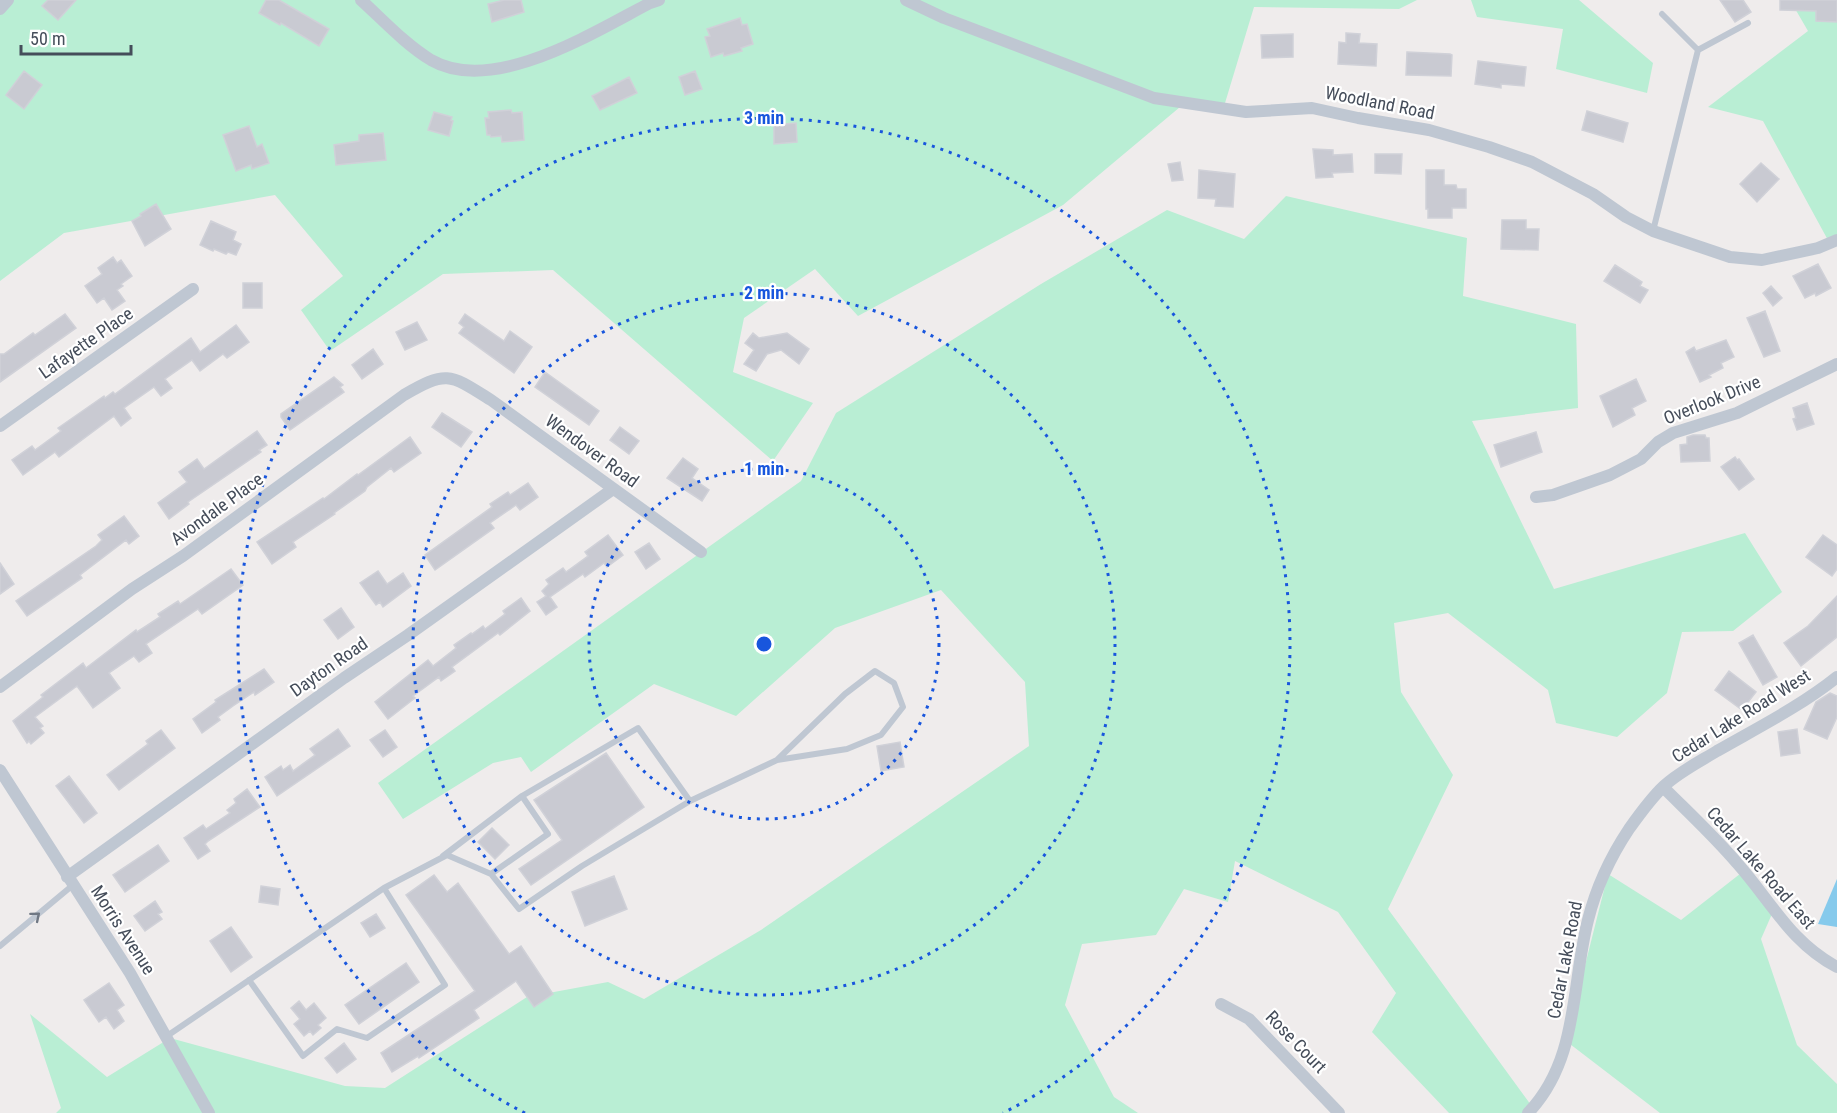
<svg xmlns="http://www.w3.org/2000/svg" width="1837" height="1113" viewBox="0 0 1837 1113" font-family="'Roboto Condensed',sans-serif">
<rect width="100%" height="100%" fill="#efecec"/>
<path fill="#b9eed4" d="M0,0H1417L1399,9L1254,7L1222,113L1180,107L1063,205L858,316L815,269L744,318L733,372L813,403L773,461L553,270L443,274L330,351L301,310L343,276L275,195L64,233L0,281Z
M1471,0H1579L1653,63L1647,93L1556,69L1563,29L1477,17Z
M1790,0H1837V240L1829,242L1763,121L1708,107L1808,31Z
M1286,196L1467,238L1463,296L1576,324L1578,408L1472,421L1554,589L1745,533L1782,592L1733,631L1682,632L1667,693L1617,737L1556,723L1548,690L1448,613L1394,623L1401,692L1453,775L1388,909L1531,1105L1523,1113H1449L1372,1032L1396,993L1338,912L1235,861L1228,902L1184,889L1156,935L1082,944L1065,1005L1114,1097L1138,1113H56L61,1108L30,1014L107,1077L170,1038L345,1086L385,1088L527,997L608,982L644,999L761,930L1029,746L1025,682L941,590L835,628L736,716L654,684L531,772L521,757L493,763L403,819L378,783L801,481L836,413L1041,284L1167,210L1244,239Z
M1745,870L1775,907L1761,939L1797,1045L1837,1084V1113H1660L1566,1041L1608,874L1681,920Z"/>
<path fill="#86caec" d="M1837,879V927L1818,924Z"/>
<path fill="#c9cad2" stroke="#d0d1d8" stroke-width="1.5" d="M48,0H76L58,20L42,6Z
M266,0H279L329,29L319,46L281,23L280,25L259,13Z
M504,0H521L524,12L492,22L488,4Z
M1720,0H1743L1751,12L1735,22Z
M1780,0H1837V22L1816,21V11L1780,10Z
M740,18L742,25L747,24L753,44L741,48L742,51L724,56L723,53L711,57L705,37L710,36L707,29Z
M1346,33L1360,34L1359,43L1377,44L1376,66L1338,64L1339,42L1346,43Z
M1293,34V57L1262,58L1261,35Z
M1407,52L1450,54L1452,55L1451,76L1406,75Z
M1478,61L1526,67L1524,86L1501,84V88L1475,84Z
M24,71L42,85L24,109L6,95Z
M695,71L702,89L685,95L679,77Z
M629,77L637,93L600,110L592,96Z
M511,110L512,113L522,112L524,140L502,142L501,136L491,137L490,135H487L485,118H489L488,112Z
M1587,111L1628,123L1623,142L1582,130Z
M434,112L452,117L451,120L453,121L449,136L428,130Z
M796,123L797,142L774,144V125Z
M249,126L257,147L262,144L269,163L252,169L251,165L236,171L223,135Z
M383,133L386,160L336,165L334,145L359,141V135Z
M1313,149L1333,150V155L1352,154L1353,172L1332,173L1333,177L1316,178Z
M1375,154H1402L1401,174L1375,173Z
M1180,162L1183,180L1172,181L1168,164Z
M1761,163L1779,179L1757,202L1740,184Z
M1199,170L1235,174L1233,207L1215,206L1216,199L1198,198Z
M1426,170H1444V185H1456L1457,189H1466V208H1452V218H1428V209H1426Z
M156,204L171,229L145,246L132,221L141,216L140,214Z
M1502,220H1526V229H1539L1538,250L1501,249Z
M211,221L236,232L233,240L241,244L236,255L228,252L226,254L214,249L213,251L200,245Z
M113,257L117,263L121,260L132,276L121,284L123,286L117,290L125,301L112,310L104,298L97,303L85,286L102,274L98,268Z
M1818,264L1831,288L1816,296L1815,293L1805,298L1793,276Z
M1615,265L1642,282L1640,286L1648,290L1640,303L1604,281Z
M243,283H262V308H243Z
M1771,286L1782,298L1773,306L1763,293Z
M1765,311L1780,351L1764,357L1747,318Z
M65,314L76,328L0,382V354H4L33,333L35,335Z
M465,314L504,341L510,331L532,347L514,373L459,333L464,327L459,323Z
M417,322L427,340L405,350L396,332Z
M236,325L249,342L227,358L223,354L200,371L192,360L165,379L172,388L161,396L154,387L124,408L131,418L121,426L114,416L59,457L55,452L23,475L12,460L32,446L35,450L61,431L58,428L104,396L105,398L113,392L115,394L191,338L200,352Z
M753,333L759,338L787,333L809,349L799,364L781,350L767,354L756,371L744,364L754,350L745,343Z
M1726,340L1734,357L1721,363L1723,368L1709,375L1711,377L1700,382L1686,352L1694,347L1696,351Z
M373,349L383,364L362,379L352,365Z
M545,372L599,411L589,425L535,387Z
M334,377L343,385L340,387L344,392L290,430L281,417V414Z
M1636,379L1646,401L1632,408L1635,415L1613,427L1600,396Z
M1807,403L1814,424L1797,430L1793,419L1796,418L1793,408Z
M442,413L472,432L461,447L432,427Z
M620,427L639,441L629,454L610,440Z
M257,431L267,445L259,450L261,452L188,502L189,504L169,519L158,503L187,482L179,472L197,459L204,469Z
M1536,432L1542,452L1501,467L1494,445Z
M1693,435H1705L1706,438H1709L1710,461L1681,462L1680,445L1687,444V437Z
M410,437L421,453L394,472L391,468L367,487L365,491L334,513L335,514L293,542L296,547L272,564L257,542L323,498L324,499L357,474L358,475Z
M1735,457L1737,460L1739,459L1754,479L1739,490L1721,467Z
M683,458L698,469L692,478L709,490L702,501L667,478Z
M528,483L538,497L520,510L516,505L490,523L494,528L435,570L425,555L492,507L490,504L508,492L510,495Z
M124,516L139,536L129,544L126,540L80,575L82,578L27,616L16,601L96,546L102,540L98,535Z
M608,535L623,555L607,567L604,563L585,577L583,574L550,597L557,607L546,615L537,602L546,596L542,591L549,584L546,580L563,568L566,572L588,556L585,552Z
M1823,535L1837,545V569L1832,576L1806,557Z
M649,543L660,559L646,569L635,552Z
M0,563L14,584L0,594Z
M231,569L243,585L202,614L198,609L146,644L152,653L139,662L134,656L109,673L120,688L93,708L77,686L35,717L43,726L40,728L44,733L31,744L29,741L27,743L13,721L43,697L41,695L83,663L86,668L136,630L137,632L160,617L158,614L178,601L180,604Z
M378,571L387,584L403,573L411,586L383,607L380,602L376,605L360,583Z
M1837,596V637L1801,666L1784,643L1808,626Z
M521,598L530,611L500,635L498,633L452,667L455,671L441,681L439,677L413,696L415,698L388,719L375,702L428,660L433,666L456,648L454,645L471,633L472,634L483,626L485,629L505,614L503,611Z
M341,608L354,627L338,639L324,620Z
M1753,635L1777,677L1763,685L1739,643Z
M264,669L274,682L255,695L254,692L233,706L218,717L220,720L202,733L193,719L216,702L215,700Z
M1729,671L1756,692L1742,710L1715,690Z
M1830,693L1837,696V717L1827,739L1804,729L1816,702Z
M338,729L350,746L277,796L265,777L281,766L283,770L290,765L293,771L315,755L310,749Z
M1797,729L1800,753L1781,756L1778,732Z
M161,730L175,748L119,790L107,775L148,744L146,741Z
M385,730L397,747L383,757L370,740Z
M900,742L904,767L881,771L877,746Z
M606,753L644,807L531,885L519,869L562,840L534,800Z
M69,776L97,813L84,823L56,786Z
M247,789L260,807L208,841L205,844L210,851L198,859L184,838L203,825L206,829L230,813L227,810L236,803L234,799Z
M492,828L509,845L495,859L478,842Z
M158,845L169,861L125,892L113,875Z
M434,875L447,892L458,883L509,954L521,946L553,994L534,1007L516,981L474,1010L479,1018L419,1058L418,1056L392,1072L381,1053L475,991L406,895Z
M614,876L627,909L585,926L572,892Z
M261,886L280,889L278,905L259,902Z
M155,901L162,912L158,914L162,919L145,931L134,916Z
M376,914L385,928L370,937L361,923Z
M231,927L252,957L231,972L210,941Z
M406,963L419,982L359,1024L345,1005Z
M109,983L124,1005L117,1010L124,1021L114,1029L106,1017L99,1022L84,1000Z
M299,1001L306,1010L314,1003L326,1018L318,1025L321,1028L313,1035L310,1031L304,1036L294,1024L300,1019L291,1008Z
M344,1043L356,1059L337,1073L325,1058Z"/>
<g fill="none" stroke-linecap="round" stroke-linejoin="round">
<path stroke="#bfc7d2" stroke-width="6" d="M1698,50L1748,23
M1653,231L1698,50L1662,14
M522,796L638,728L690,801
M443,856L522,796L548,834L491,874
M384,888L447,855L491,874L519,909L582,866L690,801L777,760L847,749L881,735L903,707L894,683L875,671L845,694L777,760
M0,946L73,885
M167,1036L384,888L445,985L367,1038L337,1029L303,1056L249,980"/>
<path stroke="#bfc7d2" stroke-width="12" d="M361,0C383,20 405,44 431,60C493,96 594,32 650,3L659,0
M906,0L944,18L1154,98L1246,112L1312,108L1358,118L1429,130L1489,147L1532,162L1593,194L1626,217L1653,231L1730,257L1762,260L1818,248L1837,240
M0,9L8,0
M0,426L193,289
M1536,497L1553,495L1610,475L1641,459L1658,442L1673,433L1737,413L1837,364
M0,687L132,589L183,556L404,395C447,370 450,374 491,400L701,552
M0,770L130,973L209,1113
M1663,787C1688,812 1714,836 1737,863C1771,901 1790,942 1837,967
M67,877L344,678L408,635L613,489
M1221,1004L1249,1019L1339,1113
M1528,1113C1579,1060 1571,986 1588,920C1596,888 1611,856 1629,829C1639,815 1651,798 1664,786C1679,772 1699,762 1717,751C1757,728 1801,706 1837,677"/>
</g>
<defs><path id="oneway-chevron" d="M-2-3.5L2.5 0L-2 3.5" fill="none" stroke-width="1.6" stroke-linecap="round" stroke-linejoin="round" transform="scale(1.5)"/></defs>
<use stroke="#707884" href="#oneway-chevron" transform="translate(36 916) rotate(-40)"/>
<g fill="none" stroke="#1856dd" stroke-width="3" stroke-dasharray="3 6">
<circle cx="764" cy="644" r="175"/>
<circle cx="764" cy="644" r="351"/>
<path d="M525 1113A526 526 0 1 1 1003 1113"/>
</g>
<g text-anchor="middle" stroke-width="4.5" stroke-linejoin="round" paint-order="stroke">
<g font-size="18" fill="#454d5a" stroke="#fff">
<text transform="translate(1380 103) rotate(11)" y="6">Woodland Road</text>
<text transform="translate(86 343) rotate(-35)" y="6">Lafayette Place</text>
<text transform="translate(1712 400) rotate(-22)" y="6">Overlook Drive</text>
<text transform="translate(592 451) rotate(36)" y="6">Wendover Road</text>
<text transform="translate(217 509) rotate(-36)" y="6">Avondale Place</text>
<text transform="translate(329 667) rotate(-35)" y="6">Dayton Road</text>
<text transform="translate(1741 716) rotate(-32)" y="6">Cedar Lake Road West</text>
<text transform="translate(1761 868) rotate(49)" y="6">Cedar Lake Road East</text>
<text transform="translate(123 930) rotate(57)" y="6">Morris Avenue</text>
<text transform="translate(1565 960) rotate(-79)" y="6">Cedar Lake Road</text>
<text transform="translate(1296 1042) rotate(46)" y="6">Rose Court</text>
</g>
</g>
<circle cx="764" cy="644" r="9" fill="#1856dd" stroke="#fff" stroke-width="3"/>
<g font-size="18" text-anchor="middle" font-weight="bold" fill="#1856dd" stroke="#fff" stroke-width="4.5" stroke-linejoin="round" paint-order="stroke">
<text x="764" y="124">3 min</text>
<text x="764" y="299">2 min</text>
<text x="764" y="475">1 min</text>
</g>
<path d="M21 45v9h110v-9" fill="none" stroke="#454d5a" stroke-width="3"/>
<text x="30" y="45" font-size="18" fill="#454d5a" stroke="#ffffff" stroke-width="4.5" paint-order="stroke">50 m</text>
</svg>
